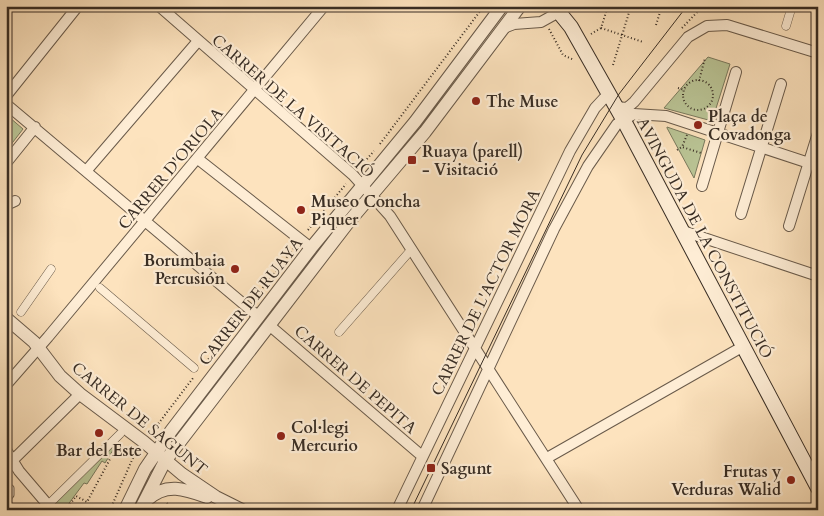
<svg xmlns="http://www.w3.org/2000/svg" width="824" height="516" viewBox="0 0 824 516" font-family="Cardo,serif">
<defs>
<pattern id="grass-tufts" width="24" height="20" patternUnits="userSpaceOnUse" patternTransform="scale(1.25)"><rect width="24" height="20" fill="#bac596"/><path d="M3 7l-1-3M5 7V3M7 7l1-3M15 17l-1-3M17 17v-4M19 17l1-3" fill="none" stroke="#98a07a"/></pattern>
</defs>
<rect width="100%" height="100%" fill="#fde3be"/>
<filter id="stains"><feTurbulence type="fractalNoise" baseFrequency=".004" numOctaves="4"/><feColorMatrix values="0 0 0 0 .2 0 0 0 0 .09 0 0 0 0 .02 0 0 0 .5 -.17"/></filter>
<radialGradient id="worn" r=".72"><stop offset=".6" stop-color="#630" stop-opacity="0"/><stop offset="1" stop-color="#630" stop-opacity=".3"/></radialGradient>
<path fill="url(#grass-tufts)" stroke="#79795d" d="M120,439L105,463L102,461L87,484L84,483L64,510H59L54,503Z"/>
<path fill="#bac596" stroke="#79795d" d="M708,57L730,64L712,121L664,108Z
M9,117L23,129L6,151V120Z
M667,127L705,140L694,178L667,128Z"/>
<g fill="none" stroke-linecap="round" stroke-linejoin="round">
<g stroke="#695a4a" stroke-width="7">
<path id="service" d="M6,472L15,465
M6,484L11,488V495L6,501"/>
</g>
<g stroke="#695a4a" stroke-width="9">
<path id="pedestrian" d="M786,26L792,6
M100,288L194,368
M21,312L51,269
M339,332L411,250
M48,505L120,434"/>
</g>
<g stroke="#695a4a" stroke-width="12">
<path id="minor" d="M159,6L353,175L390,216L579,510
M504,28L514,24L541,22L559,12
M6,96L78,6
M6,104L259,317
M616,107L627,108L634,102L688,37L707,26L727,25L818,53
M198,159L311,248
M6,163L35,127
M87,170L198,41
M702,186L736,72
M6,205L15,201
M741,214L781,84
M789,226L818,133
M683,231L818,276
M269,325L422,456
M6,385L48,337L324,6
M6,450L19,471L48,505
M547,458L742,347
M11,459L16,457L80,394
M397,510L570,151L595,108L608,94
M422,510L554,229L588,166L617,124L634,114L666,116L818,166"/>
</g>
<g stroke="#695a4a" stroke-width="14">
<path id="tertiary" d="M6,318L34,342L60,376L80,394L144,442L182,474L216,497L242,510
M147,500C166,482 185,489 207,497
M125,510L145,469L171,431L311,248L415,122L502,6
M140,510L165,461L182,439L347,224L425,132L520,6"/>
</g>
<g stroke="#382d24" stroke-width="16">
<path id="secondary" d="M554,6L571,27L623,119L818,488"/>
</g>
<path stroke="#382d24" stroke-width="2" stroke-dasharray="1 2.5" stroke-linecap="butt" d="M656,25L662,6
M601,28L643,42
M682,28L703,6
M549,29L563,55L574,60
M591,34L601,28L608,6
M613,65L631,6
M683 95a15 15 0 1 1 30 0a15 15 0 1 1-30 0Z
M699,81L705,58
M678,88L685,90
M687,135L682,147L701,153
M380,144L484,6
M677,150L682,147
M360,167L374,151
M308,230L346,184
M254,299L294,248
M204,365L241,317
M152,432L193,378
M118,450L126,456
M813,499L818,509
M167,503L171,510
M66,510L76,496L87,502L110,459
M110,510L136,451"/>
<use href="#service" stroke="#feedd5" stroke-width="5"/>
<use href="#pedestrian" stroke="#feedd5" stroke-width="8"/>
<use href="#minor" stroke="#feedd5" stroke-width="10"/>
<use href="#tertiary" stroke="#feedd5" stroke-width="12"/>
<use href="#secondary" stroke="#feedd5" stroke-width="14"/>
<path stroke="#382d24" stroke-width="1" d="M411,510L582,155L619,94L687,6"/>
</g>
<g fill="#8f2418" stroke="#feedd5" stroke-width="2">
<circle cx="476" cy="101" r="5"/>
<circle cx="698" cy="125" r="5"/>
<rect x="407" y="155" width="10" height="10" rx="2.5"/>
<circle cx="301" cy="210" r="5"/>
<circle cx="235" cy="269" r="5"/>
<circle cx="99" cy="433" r="5"/>
<circle cx="281" cy="436" r="5"/>
<rect x="426" y="463" width="10" height="10" rx="2.5"/>
<circle cx="791" cy="480" r="5"/>
</g>
<g text-anchor="middle" stroke-width="4.5" stroke-linejoin="round" paint-order="stroke">
<g font-size="16" font-weight="bold" fill="#382d24" stroke="#feedd5" text-anchor="start">
<text x="486" y="107">The Muse</text>
<text x="708" y="122">Plaça de<tspan x="708" dy="18">Covadonga</tspan></text>
<text x="422" y="157">Ruaya (parell)<tspan x="422" dy="18">- Visitació</tspan></text>
<text x="311" y="207">Museo Concha<tspan x="311" dy="18">Piquer</tspan></text>
<text x="225" y="266" text-anchor="end">Borumbaia<tspan x="225" dy="18">Percusión</tspan></text>
<text x="291" y="433">Col·legi<tspan x="291" dy="18">Mercurio</tspan></text>
<text x="99" y="456" text-anchor="middle">Bar del Este</text>
<text x="441" y="474">Sagunt</text>
<text x="781" y="477" text-anchor="end">Frutas y<tspan x="781" dy="18">Verduras Walid</tspan></text>
</g>
<g font-size="16" fill="#382d24" stroke="#feedd5">
<text transform="translate(293 105) rotate(41)" y="6">CARRER DE LA VISITACIÓ</text>
<text transform="translate(170 168) rotate(-50)" y="6">CARRER D'ORIOLA</text>
<text transform="translate(705 237) rotate(62)" y="6">AVINGUDA DE LA CONSTITUCIÓ</text>
<text transform="translate(485 292) rotate(-64)" y="6">CARRER DE L'ACTOR MORA</text>
<text transform="translate(250 301) rotate(-52)" y="6">CARRER DE RUAYA</text>
<text transform="translate(356 379) rotate(41)" y="6">CARRER DE PEPITA</text>
<text transform="translate(140 418) rotate(39)" y="6">CARRER DE SAGUNT</text>
</g>
</g>
<rect width="824" height="516" fill="none" stroke="#fde3be" stroke-width="25"/>
<rect x="8" y="8" width="809" height="501" fill="none" stroke="#382d24" stroke-width="2.5"/>
<rect x="12" y="12" width="799" height="491" fill="none" stroke="#382d24"/>
<rect width="100%" height="100%" filter="url(#stains)"/>
<rect width="100%" height="100%" fill="url(#worn)"/>
</svg>
